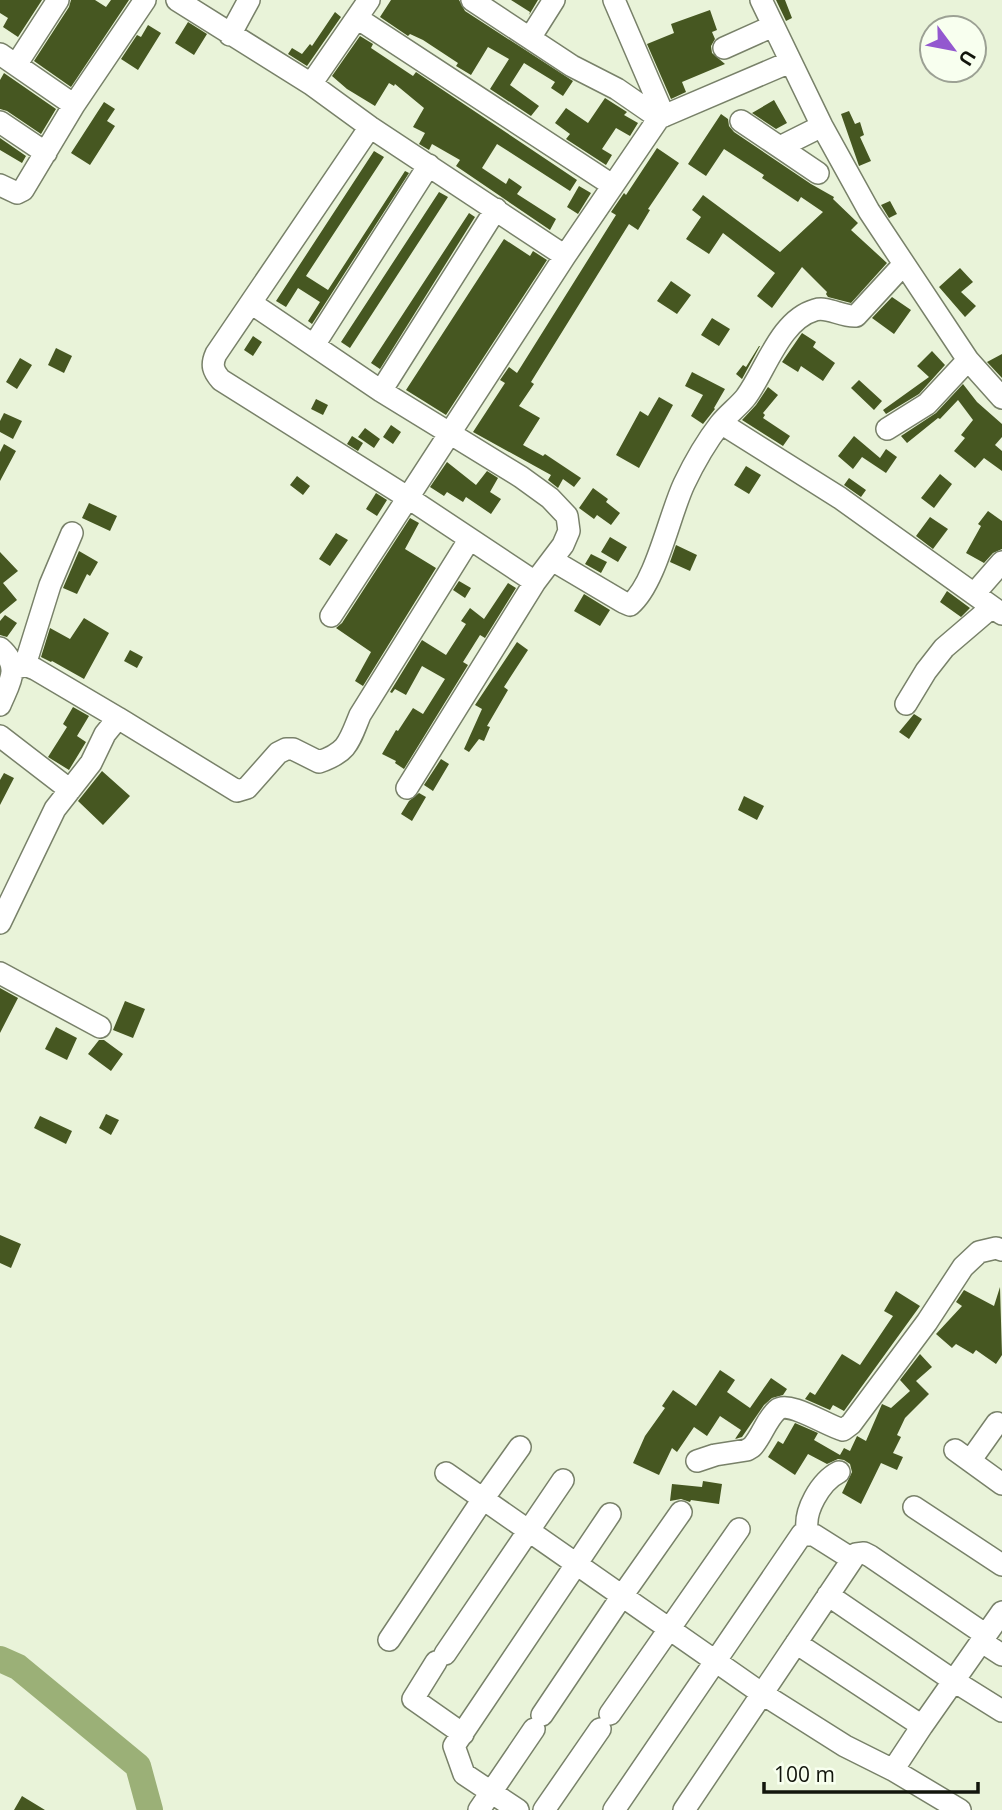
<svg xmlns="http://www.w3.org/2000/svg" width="1002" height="1810" viewBox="0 0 1002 1810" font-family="'Open Sans',sans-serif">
<rect width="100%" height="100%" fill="#e9f3d9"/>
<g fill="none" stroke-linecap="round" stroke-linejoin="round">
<path stroke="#9bb077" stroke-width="26" d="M0,1659L18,1667L138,1766L150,1810"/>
</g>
<path fill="#465721" d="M0,0H42L18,37L3,27L8,18L0,13Z
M71,0H95L106,7L111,0H129L71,87L34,61L69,7Z
M391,0H459L465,11L573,81L563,96L551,88L555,82L524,63L510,85L539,106L531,116L490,89L509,59L488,47L471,75L456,66L458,63L423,40L410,34L408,36L380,17Z
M511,0H538L529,15L530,12Z
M776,0H785L792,18L786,21Z
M710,10L717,30L712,32L715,39L711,46L712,53L725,64L682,82L686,92L671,99L647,44L674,33L671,24Z
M335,12L341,17L307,66L288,54L292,48L302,54L310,44L312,46Z
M188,22L207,34L194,55L175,43Z
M148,25L161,33L138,70L121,59L137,35L141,37Z
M360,36L373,44L371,48L413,76L416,72L577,180L570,191L497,144L482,168L506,184L509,178L522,187L517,194L556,219L550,230L456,166L460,160L432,144L429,150L419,144L425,133L413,127L424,108L395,84L394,86L389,83L375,106L347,89L332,76Z
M4,73L56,109L41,134L7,111L0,109V80Z
M605,98L627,112L624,115L638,123L630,136L616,128L602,149L612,155L606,165L566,139L570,134L555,123L566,108L588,123Z
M774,100L787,123L776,129L752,113Z
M104,102L115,109L107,121L115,126L90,165L71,153Z
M849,111L855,124L860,122L864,135L860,137L871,161L859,166L841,114Z
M721,114L728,119L729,126L734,132L811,184L834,197L833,199L858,223L851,230L887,263L851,303L828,297L826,294L827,292L802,267L772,308L757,296L775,273L723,233L709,254L686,239L701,217L692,210L703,195L780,252L823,212L801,197L798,202L762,178L764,175L724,149L706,176L688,164Z
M0,138L26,156L22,163L0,150Z
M657,148L679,163L648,209L650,210L638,230L629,224L531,382L534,384L519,406L540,418L523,445L543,456L545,454L581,478L574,487L563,479L558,488L548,480L551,475L473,432L505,383L500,380L509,367L517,373L616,215L611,212L624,193L626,195Z
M374,151L384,157L306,276L328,290L405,171L409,173L312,324L308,321L320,302L298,288L286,307L276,301Z
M579,186L591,193L578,214L567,207Z
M439,192L448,197L350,348L341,342Z
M890,201L897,214L889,218L881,205Z
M469,213L475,217L380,369L371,363Z
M504,239L530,256L533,251L547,260L446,415L406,390Z
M960,268L973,282L961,292L976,306L965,317L939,287Z
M671,281L691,295L677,314L657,301Z
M892,297L911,310L894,334L872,318Z
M712,318L730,329L719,346L701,335Z
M802,333L816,342L813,347L835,363L823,381L801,366L798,372L782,362Z
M253,336L262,342L253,356L244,350Z
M759,346H760L742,379L736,374L743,365L746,367Z
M56,348L72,356L64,373L48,365Z
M932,351L945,365L919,394L886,414L883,410L929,377L917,366Z
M1002,354V378L987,362Z
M20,358L32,365L17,389L6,382Z
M692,372L725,389L714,408L715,409L703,424L691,416L703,395L685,386Z
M859,380L882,401L874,410L851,388Z
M963,384L977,402L1002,424V437L995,445L1002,451V471L984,458L975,468L954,451L965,438L961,435L973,420L958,400L940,419L938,418L907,443L901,436L936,413Z
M768,387L778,395L763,413L765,415L763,418L790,436L783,446L742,420L756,405Z
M659,397L673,405L639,468L616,455L640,411L648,416Z
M316,399L328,405L323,415L311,409Z
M4,413L22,421L13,439L0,432V421Z
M391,425L401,432L393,444L383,437Z
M365,428L380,439L374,448L358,437Z
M352,436L363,443L358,451L347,444Z
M854,436L880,458L886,449L897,457L886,473L862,457L853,469L838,456Z
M4,444L16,451L0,481V452Z
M447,462L476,485L487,471L498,478L490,492L501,499L491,514L466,497L463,502L447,492L444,496L430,487Z
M746,466L761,475L749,494L734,485Z
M940,474L952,484L934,508L921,498Z
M297,476L310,486L303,495L290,485Z
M849,478L866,490L861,497L844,485Z
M593,488L608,499L606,502L620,513L611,525L597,515L594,519L579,508Z
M376,493L387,500L377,516L366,509Z
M89,503L117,516L110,531L82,518Z
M988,511L1002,521V549L993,553L984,563L966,553L981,526L978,524Z
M930,517L948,529L933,549L916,536Z
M410,518L419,523L405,549L436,568L363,686L355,681L371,652L336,628L342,623Z
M336,533L348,540L330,566L319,559Z
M610,537L627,547L618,562L601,552Z
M676,545L697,555L690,571L670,562Z
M79,551L98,562L90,576L87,574L77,594L63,588Z
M0,552L18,571L3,583L17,600L0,614Z
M591,554L607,562L601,573L585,564Z
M459,581L471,588L465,598L453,590Z
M508,583L516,588L485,638L480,635L463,662L468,665L404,769L395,763L396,761L382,754L396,730L398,731L413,708L423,714L445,679L422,666L406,695L395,689L392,693L390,692L422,640L446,655L466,624L461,621L470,608L484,619Z
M947,591L970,608L961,617L940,602Z
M584,594L610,610L600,626L574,611Z
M5,615L17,623L7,637L0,635V621Z
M84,618L109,633L84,679L52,661L51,662L41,657L50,628L70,639Z
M517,642L528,650L504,687L508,690L487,726L490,727L484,741L479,739L469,752L464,749L482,709L475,705Z
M130,650L143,657L137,668L124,661Z
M73,707L89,716L77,736L86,742L69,770L48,757L67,727L63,724Z
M914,714L922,719L909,739L899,732Z
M441,759L449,764L433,791L424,785Z
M102,771L130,796L103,825L78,801Z
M4,773L14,778L0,805V780Z
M419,793L426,797L412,821L401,814L409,801Z
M744,796L764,806L757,820L738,810Z
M0,988L18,998L0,1033Z
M125,1001L145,1009L133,1038L113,1030Z
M56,1027L77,1038L67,1060L45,1049Z
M99,1040H104L123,1054L111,1071L88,1054Z
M106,1114L119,1120L111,1135L99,1128Z
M40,1116L72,1131L66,1144L34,1128Z
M0,1235L21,1244L11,1268L0,1263Z
M1000,1287L1002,1355L996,1364L976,1350L973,1354L956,1344L952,1348L936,1334L962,1306L956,1302L964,1290L994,1306Z
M896,1291L920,1306L844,1411L833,1405L830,1410L805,1399L810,1392L815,1395L842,1354L860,1365L893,1316L884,1311Z
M920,1354L932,1367L916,1381L929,1394L905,1418L897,1435L901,1437L893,1453L903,1457L897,1470L881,1463L861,1504L842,1493L852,1472L850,1464L844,1460L838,1459L827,1464L808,1454L795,1475L768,1457L778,1441L783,1444L795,1423L818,1433L814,1440L840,1455L844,1448L850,1451L857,1436L866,1441L882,1404L891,1408L910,1391L900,1380Z
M720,1370L735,1380L727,1392L750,1408L771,1378L787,1389L783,1395L772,1398L764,1405L742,1437L735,1439L741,1430L720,1416L707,1436L694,1427L677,1452L672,1448L659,1475L633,1463L645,1436L665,1408L662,1406L673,1390L696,1406Z
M703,1481L722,1484L719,1504L691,1500L690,1502L681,1499L670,1501L672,1484L702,1487Z
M22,1796L45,1810H14Z"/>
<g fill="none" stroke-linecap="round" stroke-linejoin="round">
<g stroke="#788169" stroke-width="24">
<path id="minor" d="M177,0L311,84L370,127L565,256
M472,0L572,66L617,89L659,118
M614,0L664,116
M761,0L822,126L869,211L968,360L1002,398
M357,18L612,185
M230,35L249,0
M530,38L554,0
M724,48L773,26
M0,54L74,105
M16,65L58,0
M311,84L369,0
M741,121L818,173
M0,122L46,153
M370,127L216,354C211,365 213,371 221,380L407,497L535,582
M780,147L822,126
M0,185L17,193L23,190L74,105L145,0
M251,303L381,391L521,477L550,498L567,516L569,531L563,545L535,582L407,788
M314,345L429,165
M381,391L496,209
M721,423L840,498L1002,614
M887,429L927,404L968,360
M552,560L623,602L630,605C656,583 669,516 684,484C694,463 706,442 720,424C728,414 739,406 746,397C766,370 780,320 815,310C828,306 841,317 856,316L904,264
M974,594L1002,562
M331,616L565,256L659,118L790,62
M0,648C22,667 9,683 0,705
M25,665L50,585L72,533
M906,704L926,671L944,648L992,607
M118,718L237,791L247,788L278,753L286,749H293L319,762C348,752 349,742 360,715L469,540
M0,736L70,790
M0,923L55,809L91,763L105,734L118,718L35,669L25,665L12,670
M0,973L100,1027
M955,1450L1002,1484
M697,1461L715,1455L747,1450L752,1447C762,1436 766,1420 777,1410C789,1400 827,1426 843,1430L851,1424L927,1322L963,1267L979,1252L996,1248L1002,1250
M970,1461L997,1423
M446,1473L761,1693L845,1746L893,1770L960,1810
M914,1507L1002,1565
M808,1533C802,1512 821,1481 839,1472
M828,1595L954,1681L1002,1711
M389,1640L483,1499L520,1447
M982,1642L1002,1655
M796,1643L922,1726
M445,1654L563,1480
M436,1662L413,1699L463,1734
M610,1714L739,1529
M542,1715L622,1596L681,1512
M893,1770L922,1726L1002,1612
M479,1810L534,1729
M518,1810L464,1774L454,1746L610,1514
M544,1810L600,1729
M614,1810L802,1534L814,1535L852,1559
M684,1810L856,1554L864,1553L870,1556L986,1635"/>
</g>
<use href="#minor" stroke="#fff" stroke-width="21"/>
</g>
<g transform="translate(953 49) rotate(122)"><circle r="33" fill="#f8ffef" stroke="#9ca194" stroke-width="2"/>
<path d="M0-5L12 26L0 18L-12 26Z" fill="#9358cf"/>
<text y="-10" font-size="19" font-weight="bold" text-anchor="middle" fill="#12150c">U</text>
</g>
<path d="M764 1782v10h214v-10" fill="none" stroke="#12150c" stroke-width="3.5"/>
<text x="774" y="1782" font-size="21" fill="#12150c" stroke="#f8ffef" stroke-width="5" paint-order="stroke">100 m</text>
</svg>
